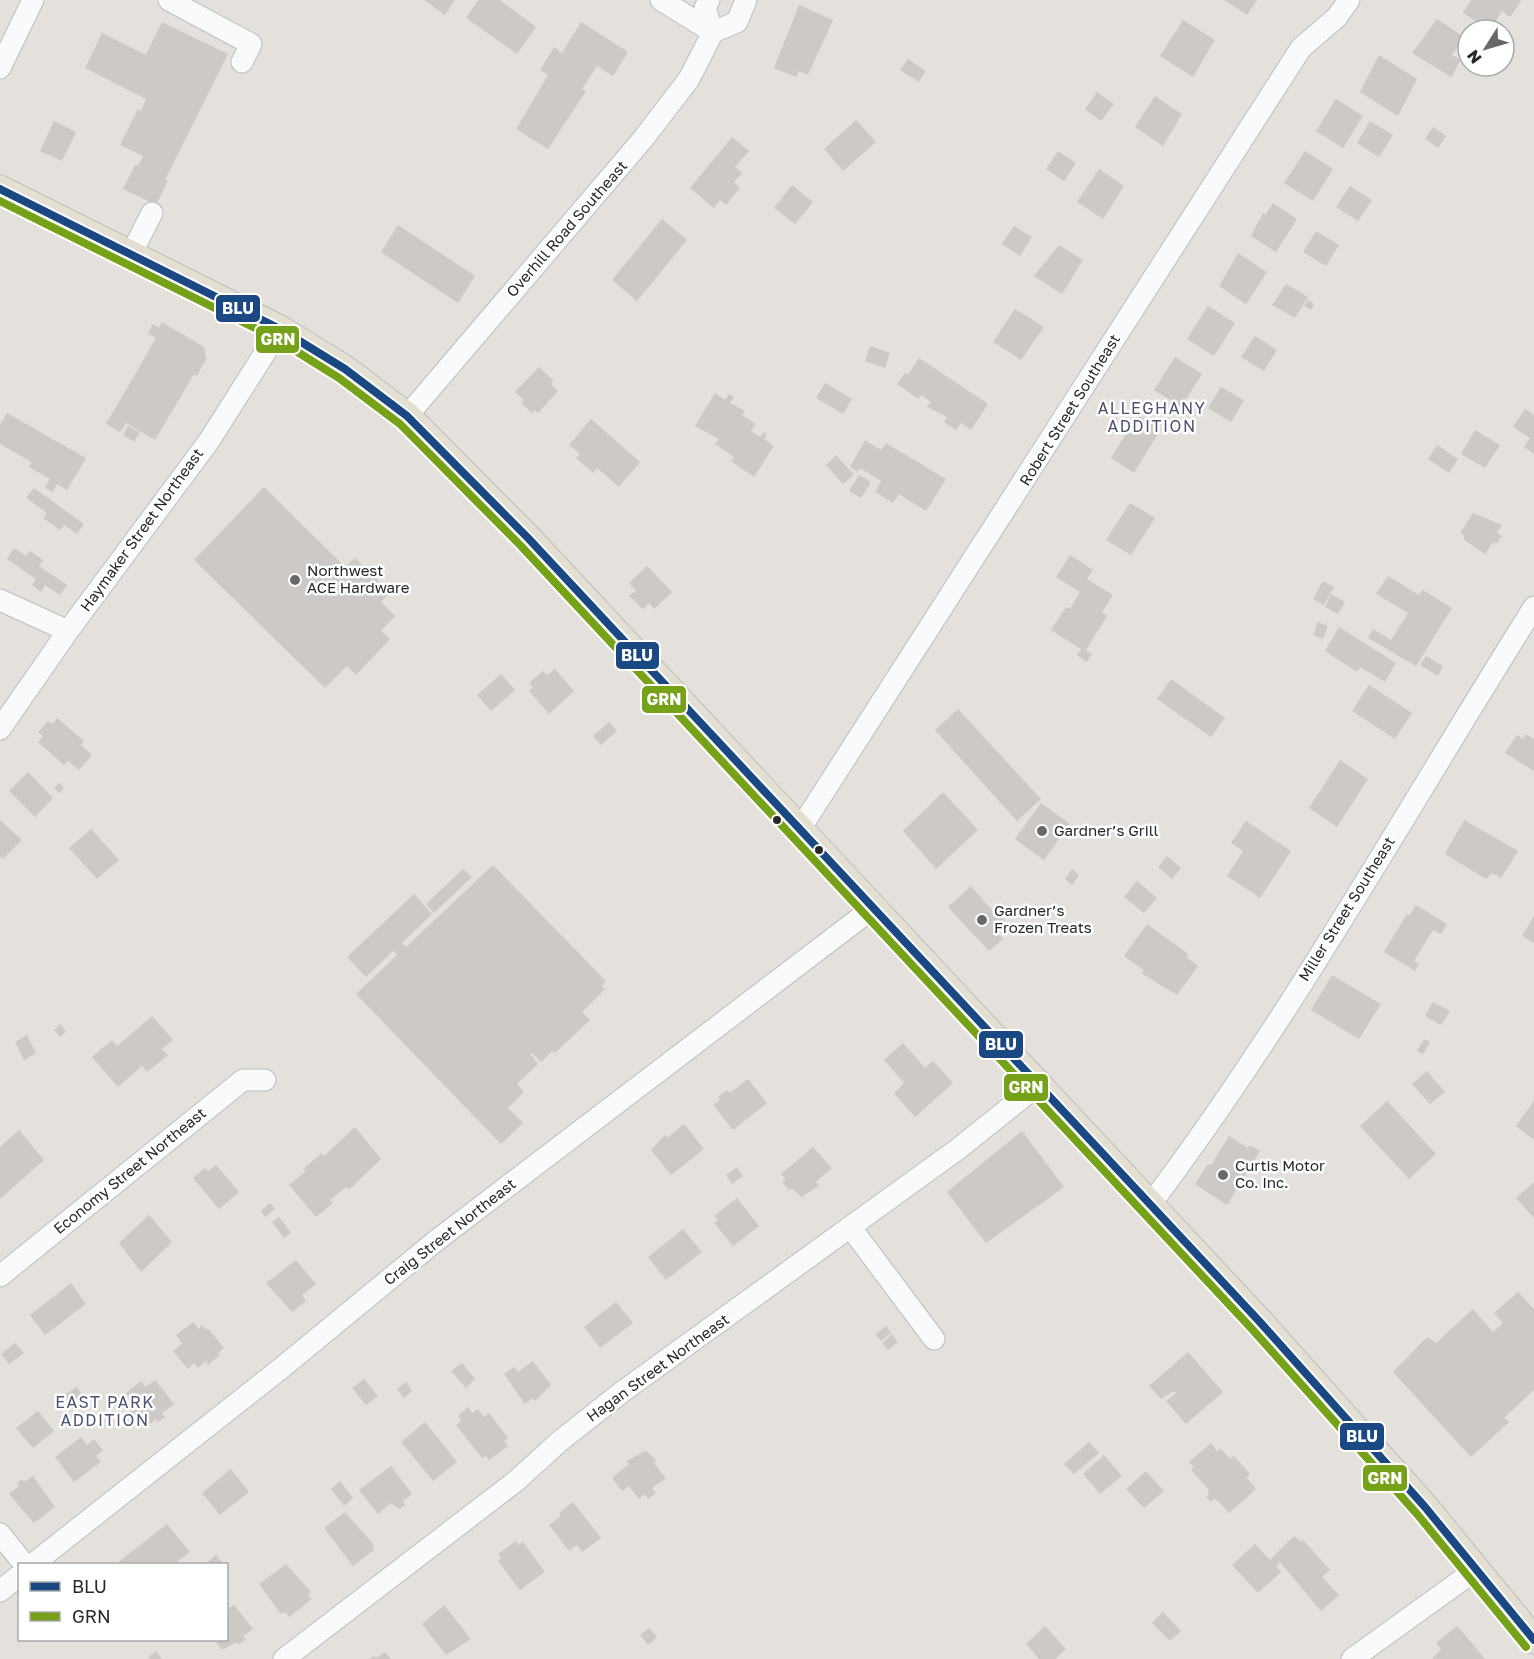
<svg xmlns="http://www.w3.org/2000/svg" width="1534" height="1659" viewBox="0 0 1534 1659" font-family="'Golos Text',sans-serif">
<rect width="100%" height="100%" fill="#e4e1dc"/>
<path fill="#ccc9c6" d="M424,0H455L445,15Z
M478,0H500L536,27L517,54L466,18Z
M1224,0H1257L1247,15Z
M1471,0H1519L1521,1L1510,17L1502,11L1490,30L1463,13Z
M799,5L833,20L808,75L799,71L796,77L774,68Z
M1437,19L1464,37L1452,55L1461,60L1451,77L1412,53Z
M1183,20L1215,40L1193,77L1160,56Z
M162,22L228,54L165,180L168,181L156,205L123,189L135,165L138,166L143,156L120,145L138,109L141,111L146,99L85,68L102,33L146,55Z
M581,22L628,52L613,76L597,66L582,89L586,91L548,149L516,129L548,75L540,70L554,47L562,53Z
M1379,55L1417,79L1398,116L1360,92Z
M908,59L926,71L919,82L900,70Z
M1097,92L1114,104L1101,121L1085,109Z
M1155,96L1182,114L1163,146L1135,127Z
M1336,99L1363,116L1343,148L1316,131Z
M856,120L876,142L843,171L824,149Z
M54,121L76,132L62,161L40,151Z
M1370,121L1393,135L1379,157L1357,143Z
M1433,127L1446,136L1438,148L1425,139Z
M732,137L749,151L735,167L742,173L734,182L740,188L726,205L720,200L714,208L690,188Z
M1058,151L1076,163L1064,181L1046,169Z
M1305,151L1333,169L1313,201L1284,183Z
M1099,169L1124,186L1103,219L1077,202Z
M792,185L813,202L795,224L774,208Z
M1350,186L1372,200L1358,221L1336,207Z
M1273,203L1297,219L1276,252L1251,236L1263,213L1265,215Z
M662,219L687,240L637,301L612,280Z
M398,225L475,276L458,303L381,252Z
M1014,226L1032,237L1020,256L1002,244Z
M1316,231L1339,245L1326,266L1303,252Z
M1059,245L1083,260L1062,294L1034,276Z
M1238,253L1267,272L1246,304L1219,286Z
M1286,284L1308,297L1295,318L1272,305Z
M1308,300L1314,304L1311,310L1304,306Z
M1208,306L1235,323L1214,356L1187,339Z
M1015,309L1044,327L1021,360L993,342Z
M162,322L204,347L206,359L197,376L194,374L155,440L126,423L120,432L106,424L156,338L148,333L153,324L159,328Z
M1255,336L1277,350L1264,371L1241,357Z
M870,346L890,353L885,368L865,361Z
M1175,357L1202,374L1181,407L1154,390Z
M919,358L988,404L971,430L961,423L956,430L944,422L947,417L927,407L931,402L921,395L918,399L897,384L905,373L908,375Z
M539,367L554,381L551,384L558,391L538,413L534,410L532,413L521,403L524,400L515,392Z
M825,383L852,399L843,414L816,398Z
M1221,387L1244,400L1231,422L1208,408Z
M715,393L725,400L729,394L734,397L730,403L745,411L742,415L756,424L751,431L760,437L764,432L767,435L764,439L774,446L754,477L731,461L734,457L715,444L719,439L695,426Z
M1525,409L1534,415V454L1524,447L1530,438L1513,427Z
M7,413L86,458L67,490L57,484L53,492L45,488L50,479L29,467L32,462L0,444V425Z
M1138,415L1161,429L1134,473L1111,458Z
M591,419L640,462L619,487L597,468L593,473L576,458L580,454L569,445Z
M128,426L140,432L134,442L123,435Z
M1475,430L1500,445L1485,468L1461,454Z
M865,440L881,450L886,443L946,479L926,511L899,494L893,503L875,492L881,481L860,468L858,472L850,467Z
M1437,445L1458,459L1449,473L1428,459Z
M836,455L854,475L843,484L826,465Z
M859,475L871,482L861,498L849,491Z
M264,487L345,567L355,558L390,592L381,602L395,616L381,631L390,639L356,675L347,666L325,688L194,560Z
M34,488L84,524L77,534L64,525L60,530L43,518L47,513L26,498Z
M1130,503L1155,518L1131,555L1106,540Z
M1473,513L1502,525L1497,533L1502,536L1496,544L1493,542L1485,554L1463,539L1465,536L1460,533Z
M14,548L26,556L30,551L43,560L39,566L67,585L60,595L45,585L41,592L32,585L36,579L7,559Z
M1070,555L1093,570L1087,579L1113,595L1102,612L1107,616L1086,650L1092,654L1087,662L1077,655L1081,649L1051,630L1066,607L1070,609L1080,592L1056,577Z
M647,566L672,592L654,609L649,603L643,609L629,596L636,590L629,583Z
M1388,576L1419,595L1423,590L1452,608L1416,666L1368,638L1373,629L1391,640L1408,613L1376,594Z
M1323,581L1334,587L1324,605L1313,599Z
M1331,594L1345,602L1338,614L1325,607Z
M1318,622L1328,626L1323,639L1313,635Z
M1339,627L1396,663L1385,682L1360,667L1357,672L1325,651Z
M1426,656L1443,666L1438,676L1420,665Z
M555,669L574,691L549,714L529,691L533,687L529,683L543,671L547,675Z
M501,674L515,690L491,711L477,695Z
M1171,679L1225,718L1211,737L1157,699Z
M1369,685L1412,713L1395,739L1352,711Z
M958,709L1041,799L1017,821L935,730Z
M57,718L84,741L81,745L92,755L79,770L68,761L64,765L38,742L43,736L38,732L48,721L53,724Z
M609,722L617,731L601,745L593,736Z
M1526,734L1534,739V771L1505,753L1517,735L1523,739Z
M1340,760L1368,779L1337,827L1309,808Z
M28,772L53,798L35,817L9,791Z
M59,783L64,788L59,793L54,788Z
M943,792L978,830L936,869L903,831Z
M1041,803L1070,824L1044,860L1015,839Z
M0,820L22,840L3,859L0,856Z
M1464,820L1518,851L1501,878L1492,873L1486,879L1445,854Z
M1246,821L1291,851L1260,898L1227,876L1243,851L1231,843Z
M91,829L119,860L97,879L69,848Z
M1167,856L1181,868L1172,879L1158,867Z
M493,865L606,981L601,986L605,989L582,1012L590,1020L555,1053L552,1051L541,1062L532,1053L530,1054L538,1064L517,1084L524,1092L508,1108L523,1123L501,1144L356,994L397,955L393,951L366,977L347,957L414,894L432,914L402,943L406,947Z
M463,869L472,877L434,913L426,904Z
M1072,869L1079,875L1072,885L1065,879Z
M1137,881L1157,898L1144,913L1124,897Z
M971,886L999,918L1001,916L1005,921L995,930L1003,939L989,951L948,907Z
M1416,905L1447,924L1441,934L1433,930L1414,961L1419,964L1415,971L1384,952L1407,914L1409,916Z
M1534,916V943L1522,936Z
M1147,924L1188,954L1186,957L1198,966L1177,995L1141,973L1144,970L1124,956Z
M1332,975L1381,1004L1359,1039L1311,1010Z
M1433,1002L1450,1011L1441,1025L1425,1016Z
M152,1016L173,1040L162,1049L168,1055L147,1072L142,1066L118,1087L92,1057L112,1040L117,1046Z
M60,1024L66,1031L60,1037L54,1030Z
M27,1035L36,1053L24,1060L15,1042Z
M1424,1039L1430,1042L1423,1054L1417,1051Z
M903,1043L925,1068L933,1061L953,1083L915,1117L894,1093L904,1083L884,1060Z
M1427,1071L1445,1092L1430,1104L1412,1084Z
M748,1079L767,1103L733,1130L713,1105L720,1100L718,1097L727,1090L730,1093Z
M1387,1101L1436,1154L1409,1179L1360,1126Z
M1534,1101V1140L1516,1126Z
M684,1124L704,1149L671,1175L651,1150L665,1135L667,1138Z
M355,1127L381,1159L349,1190L346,1187L330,1200L333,1203L316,1217L289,1185L306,1171L303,1169L322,1153L324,1156Z
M19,1130L44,1160L0,1199V1147Z
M1022,1131L1064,1187L986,1243L947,1192Z
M1229,1136L1248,1148L1250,1145L1260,1151L1227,1205L1195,1184L1208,1164L1211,1165Z
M813,1147L832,1168L816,1182L819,1186L801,1197L792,1188L789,1190L782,1182L786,1179L781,1174Z
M216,1165L239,1192L219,1209L193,1178L205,1168L208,1171Z
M737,1167L743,1176L732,1184L726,1175Z
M1534,1182V1218L1516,1198Z
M737,1198L759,1226L733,1246L714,1223L718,1220L714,1216Z
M270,1203L275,1209L265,1217L261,1211Z
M149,1215L172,1242L141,1272L119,1243Z
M279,1217L291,1233L284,1238L272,1222Z
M683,1229L702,1252L666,1280L648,1257Z
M296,1260L316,1284L302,1295L306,1301L292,1312L266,1283Z
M71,1283L86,1304L45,1335L30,1315Z
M1518,1292L1534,1309V1390L1504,1418L1509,1422L1471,1457L1393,1372L1427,1337L1436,1343L1473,1309L1493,1332L1503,1323L1494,1313Z
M616,1302L633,1323L600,1348L584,1327Z
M193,1322L199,1329L202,1325L206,1330L208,1328L224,1348L218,1353L220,1355L208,1365L206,1361L198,1368L194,1363L188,1369L173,1351L182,1344L176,1335Z
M886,1326L891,1333L881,1341L875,1334Z
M892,1334L898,1342L888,1350L882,1343Z
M15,1343L24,1353L9,1364L1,1354Z
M1188,1352L1223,1392L1186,1424L1166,1401L1176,1393L1174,1391L1161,1399L1149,1386Z
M533,1361L551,1385L535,1401L533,1398L525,1404L504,1374L514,1367L518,1372Z
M462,1363L475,1379L466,1388L451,1371Z
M364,1379L378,1396L366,1405L352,1388Z
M155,1380L174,1404L162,1413L165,1417L158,1422L155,1419L150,1424L144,1416L137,1421L129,1411L136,1405L126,1393L141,1381L146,1387Z
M406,1382L412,1391L404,1398L397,1389Z
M77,1387L83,1396L70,1404L64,1395Z
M468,1407L472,1413L478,1409L484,1417L489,1413L508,1438L504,1441L508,1446L489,1460L486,1456L482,1458L456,1425L461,1421L458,1416Z
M38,1411L54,1431L33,1448L16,1428Z
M425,1422L457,1462L433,1481L401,1442Z
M81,1437L87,1445L94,1439L103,1450L96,1456L101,1462L74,1482L55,1457Z
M1089,1442L1099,1453L1074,1474L1064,1464Z
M1211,1443L1217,1451L1220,1448L1230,1459L1234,1456L1250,1474L1246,1477L1256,1489L1229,1513L1218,1501L1214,1499L1211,1502L1206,1497L1209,1494L1208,1489L1191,1470L1194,1467L1189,1462Z
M646,1451L656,1460L654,1463L666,1478L652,1488L656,1493L648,1499L645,1494L639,1499L629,1486L622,1491L612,1478L629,1464L626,1461Z
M1104,1455L1122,1476L1100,1494L1083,1474Z
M391,1466L412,1494L403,1501L405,1505L399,1509L391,1503L378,1514L359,1490Z
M231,1469L249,1492L220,1515L202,1493Z
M1146,1471L1164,1491L1144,1508L1126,1489Z
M33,1476L55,1507L34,1523L9,1494L19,1486L17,1483L22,1479L24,1482Z
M340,1481L353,1498L344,1506L331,1489Z
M573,1502L601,1538L582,1552L577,1545L569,1551L549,1525L561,1516L559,1513Z
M345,1512L373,1544L374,1550L353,1566L324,1528Z
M167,1524L190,1552L174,1564H116Z
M1294,1536L1301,1542L1303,1540L1330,1570L1322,1577L1339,1595L1321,1611L1280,1562L1276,1566L1281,1572L1258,1593L1232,1565L1255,1544L1270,1560Z
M516,1541L519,1545L523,1542L545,1572L520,1590L498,1561L501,1558L498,1554Z
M216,1555L224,1564H205Z
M286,1564L311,1592L308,1594L312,1599L289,1617L285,1612L281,1614L259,1584Z
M234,1605L253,1629L243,1636L246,1639L238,1645L236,1642L222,1650L214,1640H226V1610Z
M444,1605L471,1639L446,1655L422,1624Z
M1163,1612L1181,1631L1170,1641L1152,1623Z
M1045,1626L1066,1649L1055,1659H1039L1026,1644Z
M1457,1626L1462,1631L1485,1659H1432L1441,1649L1436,1643Z
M649,1628L657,1637L648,1645L640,1635Z
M156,1651L162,1659H150L148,1657Z
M385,1652L391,1659H370L374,1656L376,1658Z"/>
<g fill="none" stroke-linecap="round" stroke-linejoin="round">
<g stroke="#bebdbd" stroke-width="23">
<path id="minor" d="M169,0L251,44L242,62
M661,0L713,32
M709,0L705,8L713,32
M0,68L33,0
M131,254L152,213
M407,416L643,139L689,79L713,32L737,22L746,0
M0,600L68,631
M0,729L68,631L209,441L280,329
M800,829L1301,48L1337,17L1349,0
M1150,1205C1293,1015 1408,807 1534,607
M851,1228L934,1339
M0,1276L243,1080H265
M0,1534L24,1564
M33,1564L279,1370L437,1240L873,908
M0,1591L20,1575
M284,1659L516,1481L560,1441L622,1392L958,1149L1038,1085
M1352,1659L1477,1569"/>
</g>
<g stroke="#bebdbb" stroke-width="29">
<path id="major" d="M0,189L280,329L345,369L407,416L528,538L1259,1321L1425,1507L1534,1640"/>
</g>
<use href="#minor" stroke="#fbfafa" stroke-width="21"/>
<use href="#major" stroke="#e3dfd3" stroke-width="27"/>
<g stroke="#fff" stroke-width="12">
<path id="bus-1" d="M0,189L280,329L345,369L407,416L528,538L1259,1321L1425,1507L1534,1640"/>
</g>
<g stroke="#fff" stroke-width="12">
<path id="bus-2" d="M0,201L275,338L339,378L400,424L520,545L1251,1328L1417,1514L1526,1647"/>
</g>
<use href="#bus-1" stroke="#1a4882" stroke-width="8"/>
<use href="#bus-2" stroke="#76a219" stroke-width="8"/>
</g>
<g fill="#696866" stroke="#fff" stroke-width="2">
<circle cx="295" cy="580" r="6"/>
<circle cx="1042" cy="831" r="6"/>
<circle cx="982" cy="920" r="6"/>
<circle cx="1223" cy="1175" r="6"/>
</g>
<g fill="#272727" stroke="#fff" stroke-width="2">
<circle cx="777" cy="820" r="5"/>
<circle cx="819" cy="850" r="5"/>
</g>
<g text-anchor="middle" stroke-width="5" stroke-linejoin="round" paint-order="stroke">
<g font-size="15" fill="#272727" stroke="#fff">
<text transform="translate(567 229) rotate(-49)" y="5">Overhill Road Southeast</text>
<text transform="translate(1070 410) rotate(-58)" y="5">Robert Street Southeast</text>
<text transform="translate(142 530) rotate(-54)" y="5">Haymaker Street Northeast</text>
<text transform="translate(1347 909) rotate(-58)" y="5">Miller Street Southeast</text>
<text transform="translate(130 1171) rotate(-39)" y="5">Economy Street Northeast</text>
<text transform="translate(450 1232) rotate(-38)" y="5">Craig Street Northeast</text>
<text transform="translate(658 1368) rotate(-36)" y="5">Hagan Street Northeast</text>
</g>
<g font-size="15" fill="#272727" stroke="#fff" text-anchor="start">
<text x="307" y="576">Northwest<tspan x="307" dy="17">ACE Hardware</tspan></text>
<text x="1054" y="836">Gardner’s Grill</text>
<text x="994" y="916">Gardner’s<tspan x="994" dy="17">Frozen Treats</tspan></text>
<text x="1235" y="1171">Curtis Motor<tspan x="1235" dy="17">Co. Inc.</tspan></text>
</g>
<g font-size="16" letter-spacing="1.5" fill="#4c5372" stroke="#fff">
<text x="1152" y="414">ALLEGHANY<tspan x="1152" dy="18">ADDITION</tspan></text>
<text x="105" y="1408">EAST PARK<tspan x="105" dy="18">ADDITION</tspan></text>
</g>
</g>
<g stroke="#fff" stroke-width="2">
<rect x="215" y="294" width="46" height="29" rx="6" fill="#1a4882"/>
<rect x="255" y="325" width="45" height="29" rx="6" fill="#76a219"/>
<rect x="615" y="641" width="45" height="29" rx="6" fill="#1a4882"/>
<rect x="641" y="685" width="46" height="29" rx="6" fill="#76a219"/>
<rect x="978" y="1030" width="46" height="29" rx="6" fill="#1a4882"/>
<rect x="1003" y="1073" width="46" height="29" rx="6" fill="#76a219"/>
<rect x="1339" y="1422" width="46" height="29" rx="6" fill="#1a4882"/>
<rect x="1362" y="1464" width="46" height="28" rx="6" fill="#76a219"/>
</g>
<g font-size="16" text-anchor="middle" font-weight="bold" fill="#fff">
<text x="238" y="314">BLU</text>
<text x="278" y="345">GRN</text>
<text x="637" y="661">BLU</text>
<text x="664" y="705">GRN</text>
<text x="1001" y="1050">BLU</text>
<text x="1026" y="1093">GRN</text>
<text x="1362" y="1442">BLU</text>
<text x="1385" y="1484">GRN</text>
</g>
<rect x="18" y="1563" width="210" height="78" fill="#ffffff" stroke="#a9a9a9" stroke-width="1.5"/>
<rect x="30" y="1582" width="30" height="9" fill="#1a4882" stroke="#a9a9a9" stroke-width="1.5"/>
<text x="72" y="1593" font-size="18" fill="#272727">BLU</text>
<rect x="30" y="1612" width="30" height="9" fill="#76a219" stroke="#a9a9a9" stroke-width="1.5"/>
<text x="72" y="1623" font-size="18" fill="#272727">GRN</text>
<g transform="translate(1486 48) rotate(233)"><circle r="28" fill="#ffffff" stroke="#a9a9a9" stroke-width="1.5"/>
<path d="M0-4.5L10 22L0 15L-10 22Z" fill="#696866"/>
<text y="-9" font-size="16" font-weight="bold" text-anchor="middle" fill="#272727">N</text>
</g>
</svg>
